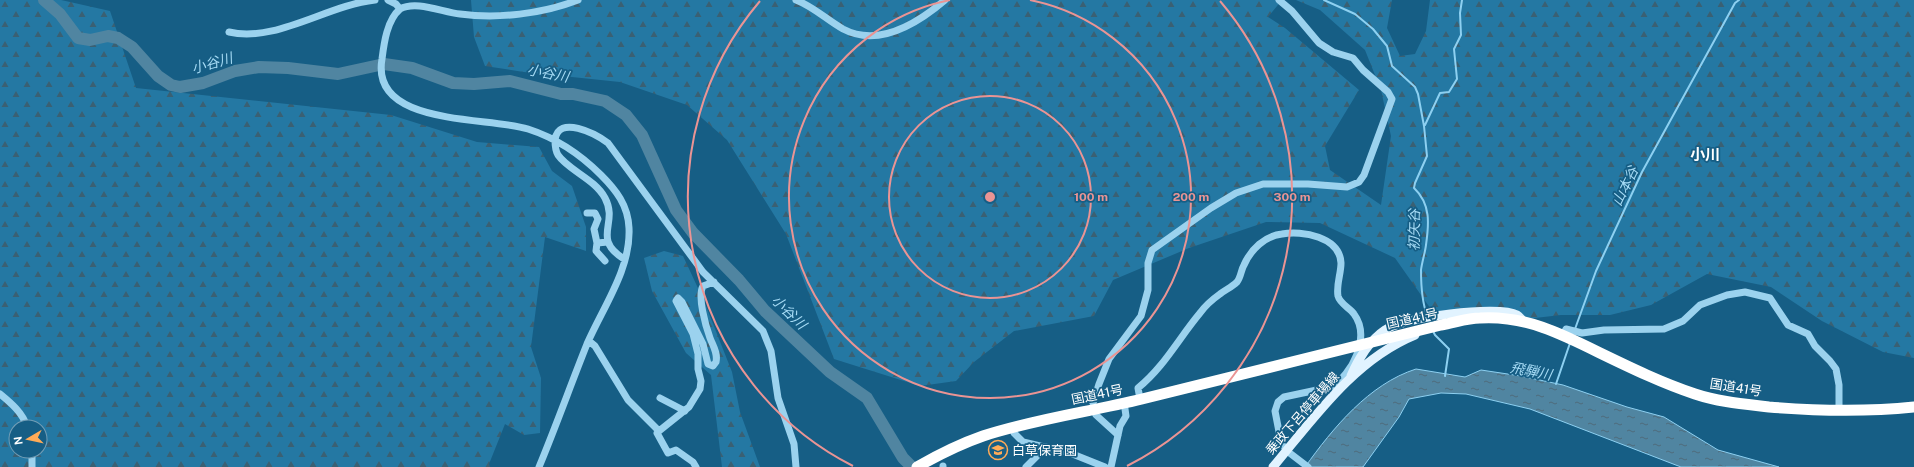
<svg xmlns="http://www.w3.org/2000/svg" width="1914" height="467" viewBox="0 0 1914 467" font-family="'Public Sans','Noto Sans JP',sans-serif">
<defs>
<pattern id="forest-firs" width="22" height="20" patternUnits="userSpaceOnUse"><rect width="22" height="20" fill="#2478a3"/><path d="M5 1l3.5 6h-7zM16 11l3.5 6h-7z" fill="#3a6073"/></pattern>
<pattern id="water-ripples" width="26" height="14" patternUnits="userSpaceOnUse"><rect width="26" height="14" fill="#5085a1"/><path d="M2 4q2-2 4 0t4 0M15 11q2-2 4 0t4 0" fill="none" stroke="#4e6b7b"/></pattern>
</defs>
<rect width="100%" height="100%" fill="#165e85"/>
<path fill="url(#forest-firs)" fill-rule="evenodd" d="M0,0H61L110,11L136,88L391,115L477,142L539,147L552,171L572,186L586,227V251L545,237L531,347L541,378L540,433L524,435L505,424L489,464L490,467H0ZM16,427H40V451H16Z
M471,0H1282L1268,17L1285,28L1359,90L1325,146L1330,170L1381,205L1391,136L1381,90L1365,50L1320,10L1296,0H1392L1387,28L1400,56L1415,54L1426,31L1430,0H1914V358L1883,352L1822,321L1771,287L1707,274L1651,305L1610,315H1561L1526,319L1440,322L1395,258L1320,223L1266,222L1189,248L1113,280L1094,316L1014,331L974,362L956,381L920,386L834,359L786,234L727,140L687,105L620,82L524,72L485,66L474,37Z
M664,251L683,256L704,301L732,372L740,412L760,467H722L711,375L686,353L652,291L644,258Z"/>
<path fill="url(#water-ripples)" stroke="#8dd0f1" d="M1416,369L1465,377L1481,370L1521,376L1563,385L1627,407L1664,417L1718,450L1779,467H1681L1530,409L1466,394L1441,393L1409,399L1399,417L1363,467H1305C1333,428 1369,384 1416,369Z"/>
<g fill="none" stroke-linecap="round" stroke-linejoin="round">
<path stroke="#8dd0f1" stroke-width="2" d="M1324,0L1355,14L1373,29L1387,46L1392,66L1415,87L1418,94L1424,126L1427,156L1415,183L1414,188C1431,204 1429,224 1426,245C1425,253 1422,262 1421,270C1421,284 1422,302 1427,315
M1425,125L1440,93L1449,92L1457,79L1454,49L1461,35L1460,13L1462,0
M1575,329L1596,271L1642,172L1735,3L1739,0
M1433,331L1435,335L1449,349L1445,376
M1556,384L1570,343"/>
<path stroke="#5085a1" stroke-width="12" d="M44,0L60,14L78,38L90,40L108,36L118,38L132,47L158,76L171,85L180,87L203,83L235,71L259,67L288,68L338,74L384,64L412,68L453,83L474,84L510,81L561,94H573L605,101L626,115L642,135L676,210L693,233L739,280L765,311L830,372L867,398L903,458L912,467"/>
<path stroke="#9bd2ee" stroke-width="7" d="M388,0L396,4L400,9
M796,0C814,7 827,20 843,29C879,48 918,23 945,0
M229,32C276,43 327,5 375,0
M587,213H595L598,219L594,229L597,243L608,242
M597,243L596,251L605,261
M624,259C591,238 619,224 605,198C595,179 568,170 558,155C555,150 555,145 555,140C558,114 596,134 608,143L703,272L763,331L771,351L778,398L794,444L796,467
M1563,335L1566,329L1582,333L1604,330L1664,329L1683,321L1700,305L1727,295L1745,292L1770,298L1788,325L1808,334L1815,346L1830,361L1836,369L1839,385V411
M589,341L595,346L628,400L659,431L689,407L700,389L701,381L698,369V354L693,334L676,301L678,298L682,302L703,344L708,364L713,366L716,362C718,353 713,346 710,338C706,327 697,296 703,286L714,282
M0,394C11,403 23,413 27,427
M660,398L685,411
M1140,399L1138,388C1164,367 1179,338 1200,313C1205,306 1213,299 1220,294C1225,290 1232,287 1237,282C1241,277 1241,270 1244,265C1251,249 1265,236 1282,234C1302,230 1340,237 1341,263C1341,274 1336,285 1338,296C1340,304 1350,308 1354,314C1371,337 1352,375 1331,387L1284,397L1278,402L1275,411L1281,442L1287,451L1308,467
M1093,403L1099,384L1109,359L1141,316L1148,290V263L1152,250L1211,208L1236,193L1263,184H1308L1347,187L1359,182L1364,175L1392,99L1388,92L1363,70L1353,58L1333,52L1319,43L1292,11L1279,0
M1096,415L1118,435
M1012,428L1014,433L1023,442L1070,453L1105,467
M659,431L657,433L668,453L676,450L693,462L696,467
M32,451V467
M943,466V467
M539,467C556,426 571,384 587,344C603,307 631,269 629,228C628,205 616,190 601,175C580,154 556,138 528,129C488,116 370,127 382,59C384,43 387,20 400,9C416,0 442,12 460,14C498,19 542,14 578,0
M1026,467L1046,447
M1111,467L1120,426L1126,416L1124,402"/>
<path stroke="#e1f3ff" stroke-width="9" d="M1351,376C1358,359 1370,340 1385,330C1402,317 1498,305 1517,315C1519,316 1521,319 1523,321
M1273,467C1314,418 1354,360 1415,335"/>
<path stroke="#fff" stroke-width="11" d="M917,467C938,455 960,444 983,436C1035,419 1089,412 1142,399C1242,374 1341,350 1441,325C1454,323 1467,318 1480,318C1524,315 1562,334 1600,353C1631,368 1662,383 1695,394C1719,402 1744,404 1769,407C1819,411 1865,412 1914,407"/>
</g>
<g fill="none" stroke="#ea9494" stroke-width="2">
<circle cx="990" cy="197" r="101"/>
<path d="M1030 0A201 201 0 1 1 950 0"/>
<path d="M853 466A302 302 0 0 1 760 1M1220 1A302 302 0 0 1 1127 466"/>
</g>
<defs>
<g id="school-ring" transform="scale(1)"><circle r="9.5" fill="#165e85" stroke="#ffab57" stroke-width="1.5"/><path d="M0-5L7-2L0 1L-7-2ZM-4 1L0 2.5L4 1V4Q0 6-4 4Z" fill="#ffab57"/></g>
</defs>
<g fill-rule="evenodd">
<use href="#school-ring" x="998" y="450"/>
</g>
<g text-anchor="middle" stroke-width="3.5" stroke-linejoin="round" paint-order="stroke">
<g font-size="13" fill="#fff" stroke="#165e85">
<text transform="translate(1412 318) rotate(-13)" y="5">国道41号</text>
<text transform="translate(1736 387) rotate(9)" y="5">国道41号</text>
<text transform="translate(1097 394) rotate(-12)" y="5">国道41号</text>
<text transform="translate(1302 413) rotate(-49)" y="5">乗政下呂停車場線</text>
</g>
<g font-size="13" fill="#fff" stroke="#165e85" text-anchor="start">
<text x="1012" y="455">白草保育園</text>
</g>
<g font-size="14" font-style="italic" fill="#a6dbf5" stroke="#165e85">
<text transform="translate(212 63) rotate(-16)" y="5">小谷川</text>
<text transform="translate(548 73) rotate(11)" y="5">小谷川</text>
<text transform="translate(1625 186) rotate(-64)" y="5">山本谷</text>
<text transform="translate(1414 230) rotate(-89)" y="5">初矢谷</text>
<text transform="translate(789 312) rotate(44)" y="5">小谷川</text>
<text transform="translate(1531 371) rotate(11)" y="5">飛騨川</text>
</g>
<g font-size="15" font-weight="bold" fill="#fff" stroke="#165e85">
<text x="1705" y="160">小川</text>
</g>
</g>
<circle cx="990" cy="197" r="6" fill="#ea9494" stroke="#165e85" stroke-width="2"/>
<g font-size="12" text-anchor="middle" font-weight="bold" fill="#ea9494" stroke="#165e85" stroke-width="3.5" stroke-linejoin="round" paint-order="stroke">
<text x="1091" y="201">100 m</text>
<text x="1191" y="201">200 m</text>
<text x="1292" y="201">300 m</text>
</g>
<g transform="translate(28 439) rotate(261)"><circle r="19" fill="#165e85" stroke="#739eb6"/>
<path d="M0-3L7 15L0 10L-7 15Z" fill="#ffab57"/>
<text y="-6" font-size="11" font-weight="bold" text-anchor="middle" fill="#ffffff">N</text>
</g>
</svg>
